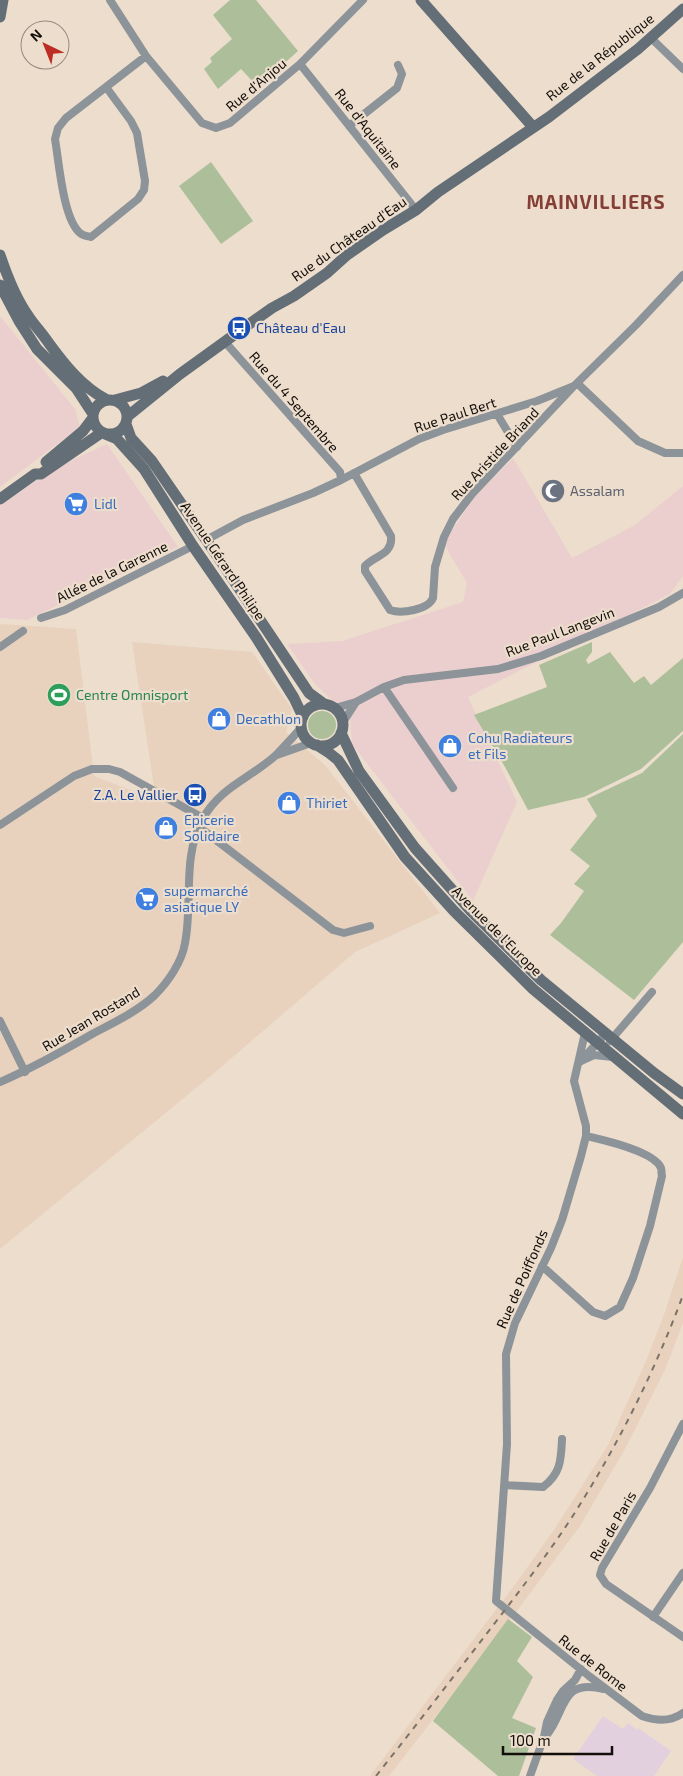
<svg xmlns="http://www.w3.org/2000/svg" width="683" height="1776" viewBox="0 0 683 1776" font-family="'Exo 2',sans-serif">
<rect width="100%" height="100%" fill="#edddcd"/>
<path fill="#e8d2bd" d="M0,624L76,629L94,776L156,800L132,642L252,652L292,709L286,732L325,765L440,913L355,952L213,1074L0,1249Z
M683,1257V1323L665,1370L625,1449L580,1526L508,1623L389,1776H370L516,1583L554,1530L608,1445L646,1361L664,1315Z"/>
<path fill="#eacfce" d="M0,316L75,409L80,427L0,487Z
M107,444L178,547L27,620L0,618V506L53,469Z
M513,458L572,558L635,525L683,486V576L670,594L468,697L517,802L473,901L352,744L350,717L315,684L287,644L342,641L463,602L467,583L448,551L446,545L448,537L473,499Z"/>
<path fill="#e3d0df" d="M603,1716L623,1729L628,1723L637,1730L638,1728L671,1751L654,1776H597L573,1759Z"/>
<path fill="#acbf9a" d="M230,0H256L298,51L258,87L241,69L218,89L204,69L212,62L210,58L232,39L213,15Z
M211,162L253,221L221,244L179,186Z
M592,642V652L586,660L588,664L610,652L634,683L644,676L651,685L683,658V731L641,769L584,797L528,810L505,767L474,715L547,687L539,665Z
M308 725a14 14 0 1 1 28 0a14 14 0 1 1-28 0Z
M683,734V942L634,1000L550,935L561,923L584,891L574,884L590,866L570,850L597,816L587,799L642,773Z
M508,1619L532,1637L517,1661L533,1677L512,1718L536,1728L519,1776H498L433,1721Z"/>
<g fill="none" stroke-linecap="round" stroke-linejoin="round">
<path stroke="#8c9399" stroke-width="8" d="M110,0L146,56L202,123L216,128L230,123L300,64L363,0
M651,38L683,69
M300,64L416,210
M106,87L131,121L137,133L145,181L144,190L138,199L91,237C87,236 83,236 80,233C63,219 59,162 55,139L58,128L66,118L146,56
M349,126L397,88L402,74L398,65
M225,342L340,472L341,480
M578,384L638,441L665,453H682
M497,414L517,447
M354,473L391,536C393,555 375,555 365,566V571L390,610C401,614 428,610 433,598L435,567L444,537L453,519L472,494L572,388
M206,540L243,520L313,493L341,480L419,439L443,430L537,401L574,386L636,325L683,275
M41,618L65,610L193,546
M0,647L23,631
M384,687L453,788
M335,708L356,702L384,687L404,680L498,669L541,656L659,607L683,593
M343,722L356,702
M277,755L311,743
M0,825L74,776L92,769H109L120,772L203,818
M199,827L333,930L344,933L370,926
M0,1021L25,1072
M585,1033L574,1081L586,1126V1136L581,1156L562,1220L551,1248L515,1323L506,1354L507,1444L496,1601L589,1676L642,1716C656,1721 671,1722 683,1713
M610,1041L652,992
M583,1060L594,1055L613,1057
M581,1061L606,1033
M0,1082C33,1068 63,1051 94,1033C115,1022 138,1011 155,995C168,982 182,962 185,943C193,903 182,858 202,820C220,787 249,779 275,756C284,747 293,737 301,728
M542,1266L593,1312L605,1316L620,1307L633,1278L650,1226L662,1176C661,1173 662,1171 661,1168C654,1151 603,1140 586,1136
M683,1424L650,1488L602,1568L600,1575L606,1584L683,1637
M505,1485L543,1487C561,1473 561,1460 562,1439
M653,1617L683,1573
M546,1736C567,1711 559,1678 604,1689
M530,1776L544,1737L547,1722L557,1700L563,1691L575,1680L581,1669"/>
<path stroke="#646e77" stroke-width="11" d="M421,0L533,127
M0,17L3,0
M0,255C7,276 16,299 29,317C35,326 42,333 48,342C64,364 82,387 107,400
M0,285L19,321L37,349L76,388L93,414
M93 417a17 17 0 1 1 34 0a17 17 0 1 1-34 0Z
M115,400L141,393L163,381
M128,416L180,374L234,335L272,308L294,296L327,273L347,255L383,230L416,210L438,192L549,117L638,49L683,9
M126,424L131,438L152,461L222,563L309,693L324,704
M105,434L117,439L144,469L193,546L256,637L294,698L303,717
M46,462L83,431L92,419
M0,499L35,474H41L101,433
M301 725a21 21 0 1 1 42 0a21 21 0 1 1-42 0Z
M341,733L359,771L415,848L471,911L541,980L654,1073L683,1094
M317,745L328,752L338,760L405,857L454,911L533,989L683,1114"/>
<path stroke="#7c7268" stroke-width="2" stroke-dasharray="6 6" stroke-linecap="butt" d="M376,1776C410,1733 444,1689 478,1645C511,1602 545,1559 574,1514C618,1445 655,1371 683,1295"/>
</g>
<defs>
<g id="bus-disc" transform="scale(1.25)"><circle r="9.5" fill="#1a4fb4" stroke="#edddcd"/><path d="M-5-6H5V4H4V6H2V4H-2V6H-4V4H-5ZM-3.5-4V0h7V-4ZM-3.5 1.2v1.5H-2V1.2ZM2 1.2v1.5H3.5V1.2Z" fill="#fff"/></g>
<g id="mosque-disc" transform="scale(1.25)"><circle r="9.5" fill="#6b7280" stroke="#edddcd"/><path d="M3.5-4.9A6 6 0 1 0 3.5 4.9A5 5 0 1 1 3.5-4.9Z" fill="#fff"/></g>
<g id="supermarket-disc" transform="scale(1.25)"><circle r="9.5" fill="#3f7fe0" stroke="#edddcd"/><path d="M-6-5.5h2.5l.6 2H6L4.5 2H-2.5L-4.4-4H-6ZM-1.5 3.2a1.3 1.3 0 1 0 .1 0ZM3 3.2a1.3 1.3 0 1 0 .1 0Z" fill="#fff"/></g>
<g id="stadium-disc" transform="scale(1.25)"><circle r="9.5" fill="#2e9e5b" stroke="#edddcd"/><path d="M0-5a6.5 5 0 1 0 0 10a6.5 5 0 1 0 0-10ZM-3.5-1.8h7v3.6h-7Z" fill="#fff"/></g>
<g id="shop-disc" transform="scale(1.25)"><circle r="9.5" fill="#3f7fe0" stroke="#edddcd"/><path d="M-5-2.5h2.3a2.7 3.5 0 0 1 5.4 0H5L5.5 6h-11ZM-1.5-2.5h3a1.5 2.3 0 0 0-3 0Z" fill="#fff"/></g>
</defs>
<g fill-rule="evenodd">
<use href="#bus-disc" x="239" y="328"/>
<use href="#mosque-disc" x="553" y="491"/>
<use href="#supermarket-disc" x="76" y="504"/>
<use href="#stadium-disc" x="59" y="695"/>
<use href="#shop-disc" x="219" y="719"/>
<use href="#shop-disc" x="450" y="746"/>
<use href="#bus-disc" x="195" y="795"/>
<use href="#shop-disc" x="289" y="803"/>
<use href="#shop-disc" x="166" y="828"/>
<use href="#supermarket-disc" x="147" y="899"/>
</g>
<g text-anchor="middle" stroke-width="4.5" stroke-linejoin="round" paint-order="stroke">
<g font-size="14" fill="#130e09" stroke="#edddcd">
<text transform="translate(600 57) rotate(-38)" y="5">Rue de la République</text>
<text transform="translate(256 85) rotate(-40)" y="5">Rue d'Anjou</text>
<text transform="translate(368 129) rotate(52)" y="5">Rue d'Aquitaine</text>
<text transform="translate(349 239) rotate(-35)" y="5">Rue du Château d'Eau</text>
<text transform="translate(294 402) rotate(49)" y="5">Rue du 4 Septembre</text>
<text transform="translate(455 415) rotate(-18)" y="5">Rue Paul Bert</text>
<text transform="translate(495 454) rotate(-47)" y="5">Rue Aristide Briand</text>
<text transform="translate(223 561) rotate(56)" y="5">Avenue Gérard Philipe</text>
<text transform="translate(112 572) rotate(-26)" y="5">Allée de la Garenne</text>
<text transform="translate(560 632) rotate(-21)" y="5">Rue Paul Langevin</text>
<text transform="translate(497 931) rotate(45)" y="5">Avenue de l'Europe</text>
<text transform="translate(91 1019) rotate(-31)" y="5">Rue Jean Rostand</text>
<text transform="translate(522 1279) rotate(-66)" y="5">Rue de Poiffonds</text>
<text transform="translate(613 1526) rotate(-60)" y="5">Rue de Paris</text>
<text transform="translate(593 1663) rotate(38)" y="5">Rue de Rome</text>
</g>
<g font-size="14" fill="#164399" stroke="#edddcd" text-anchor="start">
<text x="256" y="333">Château d'Eau</text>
<text x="178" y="800" text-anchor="end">Z.A. Le Vallier</text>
</g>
<g font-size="14" fill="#5b616d" stroke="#edddcd" text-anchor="start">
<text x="570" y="496">Assalam</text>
</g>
<g font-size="14" fill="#366cbe" stroke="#edddcd" text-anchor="start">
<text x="94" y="509">Lidl</text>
<text x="236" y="724">Decathlon</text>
<text x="468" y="743">Cohu Radiateurs<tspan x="468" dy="16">et Fils</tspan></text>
<text x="306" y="808">Thiriet</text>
<text x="184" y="825">Epicerie<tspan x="184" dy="16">Solidaire</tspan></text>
<text x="164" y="896">supermarché<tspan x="164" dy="16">asiatique LY</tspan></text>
</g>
<g font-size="14" fill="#27864d" stroke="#edddcd" text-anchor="start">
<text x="76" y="700">Centre Omnisport</text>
</g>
<g font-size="19" font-weight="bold" letter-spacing="1" fill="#853e35" stroke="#edddcd">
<text x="596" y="209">MAINVILLIERS</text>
</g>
</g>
<g transform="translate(45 45) rotate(317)"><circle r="24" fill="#edddcd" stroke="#968a7f"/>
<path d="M0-4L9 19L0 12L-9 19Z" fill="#bc2e23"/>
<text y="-8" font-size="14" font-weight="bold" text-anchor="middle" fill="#130e09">N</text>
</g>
<path d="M503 1746v8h109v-8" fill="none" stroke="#130e09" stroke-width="2.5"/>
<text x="510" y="1746" font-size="15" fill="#130e09" stroke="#edddcd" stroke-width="4" paint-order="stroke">100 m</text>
</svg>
